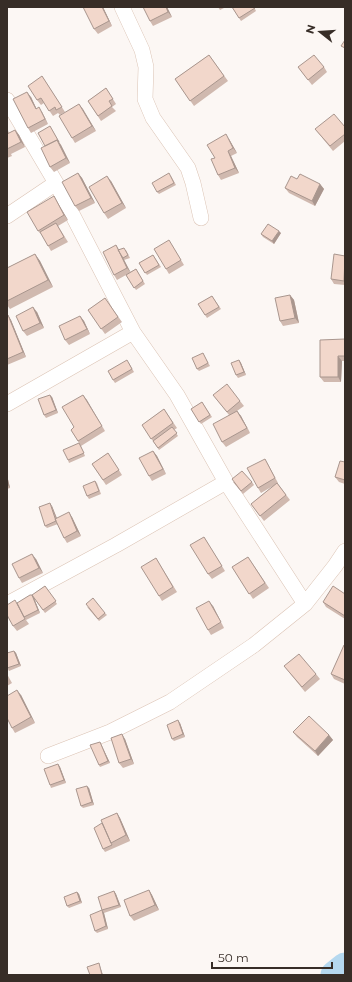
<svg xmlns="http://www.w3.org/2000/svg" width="352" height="982" viewBox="0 0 352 982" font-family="Montserrat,sans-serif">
<rect width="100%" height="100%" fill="#fcf7f4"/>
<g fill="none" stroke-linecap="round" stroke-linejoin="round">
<path stroke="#b5d8ef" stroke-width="29" d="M335,975L345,967"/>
<g stroke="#dbc3b4" stroke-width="16">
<path id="minor" d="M122,7L142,50L146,67L145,99L153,118L188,168L193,183L201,218
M7,100L56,183L133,332L177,395L226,482L305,604
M7,216L56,183
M7,404L133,332
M7,604L116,545L226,482
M48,756L110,732L170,702L254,645L305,604L335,566L345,551"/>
</g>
<use href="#minor" stroke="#fff" stroke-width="15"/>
</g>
<path fill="#d0b9af" d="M103,7L112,26L98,34L94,29Z
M167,7L172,17L153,26L150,21Z
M218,7H226L220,10Z
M232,7H254L256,11L241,21Z
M209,55L228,81L194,106L175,79Z
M298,67H324L327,72L312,85Z
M42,76L65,112L60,115L58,113L53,116L44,103L41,105L37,100Z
M106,88L116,104L112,107L116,111L101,121L88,101Z
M31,97L36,108L42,112L48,124L31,133L28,128Z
M79,104L96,131L75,143L72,138Z
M50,126L61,145L70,163L54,172L50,167L45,146Z
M345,127V141L333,151L315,129Z
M7,128L9,133L15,130L19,135L25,147L11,154L12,156L7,158Z
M229,139L237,153L231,156L239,173L221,180L218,175L215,158Z
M78,173L82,178L95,203L79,211L75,206Z
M171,176L176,185L159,194L157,192Z
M297,179L320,184L324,189L315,206L289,193L285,188Z
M111,181L126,208L108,219L104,213Z
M54,196L68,220L58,226L68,242L51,251L42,235L38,231Z
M281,233L274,244L263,237L261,234Z
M116,245L119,250H126L130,258L124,260L130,272L136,269L145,284L136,290L126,275L117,280L114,275Z
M172,245L184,265L169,274L166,269Z
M35,254L40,261L53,287L10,309L7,305V268Z
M153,255L161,267L147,275L139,263Z
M345,256V285L334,284L331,279Z
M290,295L294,300L299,323L283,326L280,321Z
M212,296L221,309L207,318L198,304Z
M105,298L122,322L105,334L88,310Z
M37,312L44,328L27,336L23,331Z
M7,315H8L11,320L26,357L7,365Z
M80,316L84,321L90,334L69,345L65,340Z
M345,339V361H342L341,382H324L320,377Z
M203,353L210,366L199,371L197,369Z
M239,360L241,363L246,375L238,378L236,375Z
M129,363L134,372L115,383L113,380Z
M83,395L105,431L81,446L85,456L69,463L68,460L79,443L71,430L74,427Z
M213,395L240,401L244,406L237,411L241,416L250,433L226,447L222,442L229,415Z
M52,397L58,413L46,418L44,415Z
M202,402L212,417L201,424L191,409Z
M164,409L177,428L174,430L178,436L159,450L142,425Z
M153,451L157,456L166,474L152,481L149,476Z
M108,453L122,475L106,485L92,464Z
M265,459L268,464L278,483V484L290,500L264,521L251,504L273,486L261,493L258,488Z
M345,462V484L339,482L335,477Z
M7,475L10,488L7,489Z
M95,481L97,483L101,494L89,499L87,496Z
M233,482H252L254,485L243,494Z
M52,506L57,518L72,517L81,536L67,543L64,538L58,524L47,528L45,526Z
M204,537L225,571L212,579L208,574Z
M248,557L269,588L253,599L232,567Z
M156,558L177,592L162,601L159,596Z
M36,559L43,573L22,583L19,578Z
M45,586L57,604L45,613L34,598L40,613L26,620L29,624L17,631L13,626L17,603L32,595Z
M345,594V619L326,607L323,602Z
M213,606L224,628L211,635L208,630Z
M87,607L105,613L107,615L99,621Z
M345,645V684L334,679L331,674Z
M14,651L16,653L21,666L9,671L7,667Z
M284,666L316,674L320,679L305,692Z
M7,674L12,683L7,686Z
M21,695L35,723L15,733L12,728Z
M180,723L185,737L174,741L172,739Z
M293,732L329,735L333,740L318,756L297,737Z
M125,739L134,764L123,768L119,763Z
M100,742L101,744L110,763L100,767L99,765Z
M58,764L60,767L66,783L51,788L50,785Z
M89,788L94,805L83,808L81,806Z
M117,813L120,818L130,841L105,852L103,849L102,823Z
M149,890L152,895L159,910L134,921L130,916Z
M114,891L116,894L121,907L104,913L108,929L97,933L95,931L102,910Z
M77,892L79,894L82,903L69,908L67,906Z"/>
<path fill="#a9968e" d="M102,7H103L112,26L109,21Z
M166,7H167L172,17L168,12Z
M27,92L31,97L39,114L36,109Z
M79,104L83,109L96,131L92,126Z
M39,107L42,112L48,124L45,119Z
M15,130L19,135L25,147L21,142Z
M226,134L229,139L237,153L233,148Z
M57,140L61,145L70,163L66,158Z
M228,151L231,156L239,173L235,168Z
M78,173L82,178L95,203L91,198Z
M107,176L111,181L126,208L122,203Z
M320,184L324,189L315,206L312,201Z
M54,196L57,202L68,220L64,215Z
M279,231L281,233L274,244L272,241Z
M116,245L119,250L131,273L127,268Z
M35,254L40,261L53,287L48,280Z
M290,295L294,300L299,323L295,318Z
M33,307L37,312L44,328L40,323Z
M8,315L11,320L26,357L23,352Z
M80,316L84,321L90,334L87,329Z
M338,356L342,361L341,382L338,377Z
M239,360L241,363L246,375L244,372Z
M50,395L52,397L58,413L56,410Z
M83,395L87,400L105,431L102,426Z
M237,411L241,416L250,433L247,428Z
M153,451L157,456L166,474L163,469Z
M7,475L10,488L7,484Z
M50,503L52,506L59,524L57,521Z
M69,512L72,517L81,536L77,531Z
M32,554L36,559L43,573L39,568Z
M32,595L34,598L40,613L38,610Z
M209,601L213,606L224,628L221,622Z
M14,651L16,653L21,666L19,664Z
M17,690L21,695L35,723L31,717Z
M178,720L180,723L185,737L183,734Z
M122,734L125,739L134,764L131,759Z
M329,735L333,740L318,756L315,751Z
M100,742L101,744L110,763L108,761Z
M58,764L60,767L66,783L64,780Z
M87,786L89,788L94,805L92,802Z
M117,813L120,818L130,841L126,835Z
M149,890L152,895L159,910L155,905Z
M114,891L116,894L121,907L119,905Z
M77,892L79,894L82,903L80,901Z
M102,910L104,913L108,929L106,926Z
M99,963L103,975H102Z"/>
<path fill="#f2d7cb" stroke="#a9968e" d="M83,7H102L109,21L94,29Z
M143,7H166L168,12L150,21Z
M232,7H254L255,8L239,18Z
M345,40V48L341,46Z
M209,55L224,76L190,101L175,79Z
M314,55L324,67L308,80L298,67Z
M42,76L62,107L56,110L55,107L49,111L41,98L37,100L28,86Z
M106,88L113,99L109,101L112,106L98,116L88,101Z
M27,92L36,109L39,107L45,119L28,128L13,99Z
M79,104L92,126L72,138L59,116Z
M334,114L345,127V134L330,146L315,129Z
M50,126L59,142L57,140L45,146L38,133Z
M15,130L21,142L7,149V134Z
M226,134L233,148L228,151L235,168L218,175L211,159L215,158L207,145Z
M57,140L66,158L50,167L41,148Z
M78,173L91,198L75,206L62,182Z
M169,173L174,183L157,192L152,183Z
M300,174L320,184L312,201L285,188L291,176L297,179Z
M107,176L122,203L104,213L89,187Z
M54,196L64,215L38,231L27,212Z
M56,223L64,237L48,246L40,232Z
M268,224L279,231L272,241L261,234Z
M169,240L181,260L166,269L154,249Z
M116,245L127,268L114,275L103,252Z
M124,248L128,255L123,258L118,250Z
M35,254L48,280L7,301V268Z
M334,254L345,256L344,281L331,279Z
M153,255L159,265L145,273L139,263Z
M136,269L143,281L134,288L126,275Z
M290,295L295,318L280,321L275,298Z
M212,296L219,307L205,315L198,304Z
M105,298L118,317L101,329L88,310Z
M33,307L40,323L23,331L16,316Z
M7,315H8L23,352L7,359Z
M80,316L87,329L65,340L59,326Z
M345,339V356H338V377H320V340Z
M203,353L208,363L197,369L192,358Z
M127,360L132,369L113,380L108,371Z
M239,360L244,372L236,375L231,363Z
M227,384L240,401L227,412L213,395Z
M50,395L56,410L44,415L38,399Z
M83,395L102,426L78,441L71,430L74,427L62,407Z
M202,402L210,415L199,422L191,409Z
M164,409L173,423L151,439L142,425Z
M237,411L247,428L222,442L213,424Z
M172,427L177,433L158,448L153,441Z
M79,443L84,453L68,460L63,450Z
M153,451L163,469L149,476L139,458Z
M108,453L119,470L103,480L92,464Z
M265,459L275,478L258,488L247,468Z
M340,461L345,462V480L335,477Z
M242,471L252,482L241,491L232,479Z
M95,481L99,491L87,496L83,486Z
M277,483L286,495L260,516L251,504Z
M50,503L56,521L45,526L39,507Z
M69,512L77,531L64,538L55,519Z
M204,537L222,566L208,574L190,545Z
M32,554L39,568L19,578L12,564Z
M248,557L265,583L249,594L232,567Z
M156,558L173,587L159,596L141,567Z
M45,586L56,601L43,610L32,595L38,610L24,617L17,603L30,595H32Z
M333,586L345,594V616L323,602Z
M93,598L105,613L98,619L86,604Z
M15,600L25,619L13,626L7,615V605Z
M209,601L221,622L208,630L196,608Z
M344,645H345V680L331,674Z
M14,651L19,664L7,668V653Z
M299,654L316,674L302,687L284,666Z
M17,690L31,717L12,728L7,718V696Z
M309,716L329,735L315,751L293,732Z
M178,720L183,734L172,739L167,725Z
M122,734L131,759L119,763L111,738Z
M100,742L108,761L99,765L90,745Z
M58,764L64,780L50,785L44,769Z
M87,786L92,802L81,806L76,789Z
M117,813L126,835L111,843L101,820Z
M102,823L111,843L112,845L103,849L94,828Z
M149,890L155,905L130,916L124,900Z
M114,891L119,905L102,910L98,897Z
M77,892L80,901L67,906L64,897Z
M102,910L106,926L95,931L90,915Z
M99,963L102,975H90L87,967Z"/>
<rect width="352" height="982" fill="none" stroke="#372d27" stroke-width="16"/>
<g transform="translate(320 32) rotate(287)" stroke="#fcf7f4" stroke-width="3" paint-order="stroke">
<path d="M0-3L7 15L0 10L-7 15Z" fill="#372d27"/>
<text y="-6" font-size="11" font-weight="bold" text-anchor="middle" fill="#372d27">N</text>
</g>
<path d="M212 962v6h120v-6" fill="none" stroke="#372d27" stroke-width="2"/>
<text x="218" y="962" font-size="12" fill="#372d27" stroke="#fcf7f4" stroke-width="3" paint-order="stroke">50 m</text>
</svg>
